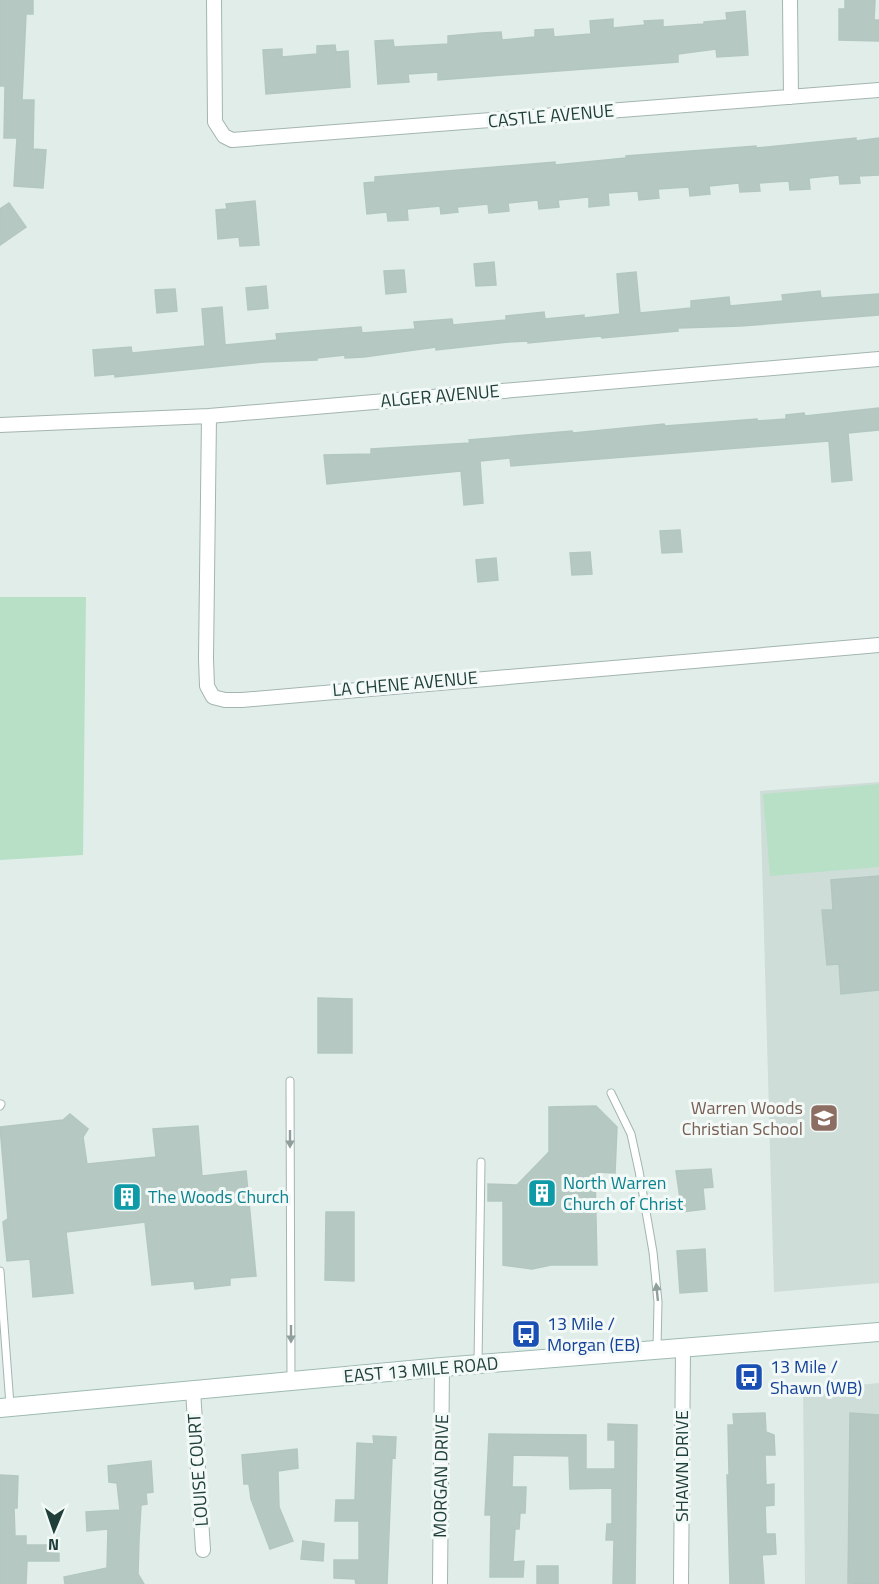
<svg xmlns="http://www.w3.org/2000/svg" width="879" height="1584" viewBox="0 0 879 1584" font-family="'Titillium Web',sans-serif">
<rect width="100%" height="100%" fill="#e1ede9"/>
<path fill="#cfddd8" d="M879,782V1283L774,1292L760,791Z
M879,1383V1584H805L803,1390Z"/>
<path fill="#b8e0c7" d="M0,597H86L83,855L0,860Z
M879,784V867L770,876L763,794Z"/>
<path fill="#b6c8c2" stroke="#b3c7c1" stroke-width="1.5" d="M0,0H33V14H26L22,100H34L33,149L46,150L43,188L14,186L17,138H4L5,86H0Z
M845,0H875L874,20H879V41L839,40V9H845Z
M745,11L748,55L717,57L716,49L678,54V62L438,80V72L408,74L409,82L378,84L375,41L393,40L394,47L448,44V36L482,33L501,32L502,40L535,37V30L553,29L554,37L591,34L590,21L613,19V28L645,25L644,21L663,20V27L704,24V22L727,20L726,13Z
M335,45L336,52L348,51L350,87L266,94L263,50L282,49V57L317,54V46Z
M856,138V141L879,138V175L859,176L860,183L840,184L839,175L809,178L810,189L790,190L789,181L759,183L760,191L740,192L739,183L709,186L710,194L690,196L689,187L658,189L659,198L639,200L638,191L608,193L609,205L589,207V197L558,200L559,207L539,209L538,200L508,203L509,211L489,213L488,204L457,207L458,212L441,214L440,206L407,209L408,220L388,221L387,212L367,214L364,183L375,182V177L555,162V165L626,158V156L756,146V148Z
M255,201L259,245L240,246L239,237L218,239L216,210L227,209L226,204Z
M9,203L26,227L0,245V209Z
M494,262L496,285L476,286L474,264Z
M404,270L406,292L386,294L384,271Z
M636,272L640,313L691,308V301L729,297L730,306L783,301L782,295L820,291L821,298L879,294V315L741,326L678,328V331L602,338L601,336L528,343V341L508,342L436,350V347L364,357L345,358V355L317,358V360L263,362L115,377V374L95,376L93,350L131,347L132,353L205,346L202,309L222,307L225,345L277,340L276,334L361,327L362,333L415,329L414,322L452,319L453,325L506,320V316L544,312L545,319L584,315V318L620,314L617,274Z
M266,286L268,308L248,310L246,288Z
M175,289L177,311L157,313L155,290Z
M879,408V430L848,433L852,480L832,482L829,441L511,466L510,458L480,461L483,503L464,505L461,471L327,484L324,455L371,454V449L470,443L469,440L572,431L573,433L664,424L665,426L757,419V421L786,419V415L804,413L805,416Z
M680,530L682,552L662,553L660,531Z
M590,552L592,574L572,575L570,553Z
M496,558L498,580L478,582L476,560Z
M879,876V990L841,994L839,964L827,965L822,910H833L831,880Z
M318,998L352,999V1053H318Z
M596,1106L617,1127L615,1173L595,1172L597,1265H551L532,1269L503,1265V1201H488V1184L517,1185L549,1152V1107Z
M70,1114L88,1129L83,1137L87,1164L156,1157L153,1129L198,1126L202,1176L246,1171L256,1276L230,1278V1285L195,1289L194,1281L152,1285L145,1222L66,1232L73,1293L33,1297L30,1259L7,1261L3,1222L8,1219L0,1127L63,1120Z
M711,1169L713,1187L703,1188L705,1209L682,1212L676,1171Z
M326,1212H354V1281L325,1280Z
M705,1249L707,1291L680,1293L677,1251Z
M765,1413L766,1432L774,1435L775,1455H765L766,1485L774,1484V1505L765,1506L766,1534H775L776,1554L762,1555L764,1584H730L727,1475H729L728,1425H734L733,1414Z
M850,1413L879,1415V1584L848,1583Z
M608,1424L637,1425L635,1584H613L614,1540H606L607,1524H612V1488L570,1489L569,1456L513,1455L512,1487H526L525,1513H520L519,1529H515L513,1562L524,1561L523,1577H490L491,1515H485L489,1434L586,1435V1469H615V1440H608Z
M373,1436L396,1437L395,1458L392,1457L387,1584H356L355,1579L334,1578V1560H359V1521H335L336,1500H355L357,1443L374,1444Z
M297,1449L298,1468L278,1471L279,1507L293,1541L270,1549L251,1499L249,1484H244L242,1455Z
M151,1461L153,1492L146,1493L147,1504L141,1505L139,1540L138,1574L144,1584H65L64,1577L107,1568L108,1529L87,1531L86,1512L120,1510L117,1483L109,1482L108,1466Z
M0,1475L18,1476L17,1508H14L15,1536H26V1545H59V1561H27L26,1584H0Z
M303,1541L324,1544L323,1561L301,1559Z
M537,1566H558V1584H537Z"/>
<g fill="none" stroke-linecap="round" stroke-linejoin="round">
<g stroke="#a3b5b1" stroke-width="9">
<path id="lane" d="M290,1081L291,1381
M611,1093L631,1134L639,1171L653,1252L658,1302L657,1348
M0,1106L1,1104
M0,1271L10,1405
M478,1362L481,1162"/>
</g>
<g stroke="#a3b5b1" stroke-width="16">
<path id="street" d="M214,0L215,122L224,136L232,140L879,90
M790,0L791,97
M209,416L206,659L207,686L213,697L225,700H242L879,645
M0,425L209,416L879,359
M193,1390L203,1550
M440,1584L442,1367
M681,1584L683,1348"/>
</g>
<g stroke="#9fbab3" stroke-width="20">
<path id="secondary" d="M0,1408L442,1367L879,1332"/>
</g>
<use href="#lane" stroke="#fff" stroke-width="7"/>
<use href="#street" stroke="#fff" stroke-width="14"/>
<use href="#secondary" stroke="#fff" stroke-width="18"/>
</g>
<defs><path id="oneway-solid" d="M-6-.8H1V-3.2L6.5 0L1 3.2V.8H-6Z" transform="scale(1.5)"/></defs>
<g fill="#909f9c">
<use href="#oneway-solid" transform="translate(290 1139) rotate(90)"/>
<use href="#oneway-solid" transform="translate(657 1292) rotate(-96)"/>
<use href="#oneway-solid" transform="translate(291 1334) rotate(90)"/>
</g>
<defs>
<g id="school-square" transform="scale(1.5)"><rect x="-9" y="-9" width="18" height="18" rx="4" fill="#8d6e63" stroke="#f2f9f6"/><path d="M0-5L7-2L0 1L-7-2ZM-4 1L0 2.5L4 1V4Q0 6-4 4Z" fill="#fff"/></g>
<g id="building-square" transform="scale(1.5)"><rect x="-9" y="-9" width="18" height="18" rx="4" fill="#0f9aa8" stroke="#f2f9f6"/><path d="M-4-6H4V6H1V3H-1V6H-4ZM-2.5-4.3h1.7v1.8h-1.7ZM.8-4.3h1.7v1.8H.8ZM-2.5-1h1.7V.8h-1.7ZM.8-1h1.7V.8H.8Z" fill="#fff"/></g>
<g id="bus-square" transform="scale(1.5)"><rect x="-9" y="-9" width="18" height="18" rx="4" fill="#1a4fb4" stroke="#f2f9f6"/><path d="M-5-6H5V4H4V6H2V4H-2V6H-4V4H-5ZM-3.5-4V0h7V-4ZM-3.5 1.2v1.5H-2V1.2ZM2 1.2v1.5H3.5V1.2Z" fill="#fff"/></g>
</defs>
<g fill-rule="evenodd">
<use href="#school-square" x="824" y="1118"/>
<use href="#building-square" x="542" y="1193"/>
<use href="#building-square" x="127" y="1197"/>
<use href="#bus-square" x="526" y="1334"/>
<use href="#bus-square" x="749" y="1377"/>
</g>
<g text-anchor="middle" stroke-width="6" stroke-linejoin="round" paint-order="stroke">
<g font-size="18" fill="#203f3a" stroke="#f2f9f6">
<text transform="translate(551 116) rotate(-5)" y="6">CASTLE AVENUE</text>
<text transform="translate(440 396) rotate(-5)" y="6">ALGER AVENUE</text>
<text transform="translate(405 684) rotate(-5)" y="6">LA CHENE AVENUE</text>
<text transform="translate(421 1370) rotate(-5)" y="6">EAST 13 MILE ROAD</text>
<text transform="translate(682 1466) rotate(-90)" y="6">SHAWN DRIVE</text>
<text transform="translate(198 1470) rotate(-94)" y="6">LOUISE COURT</text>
<text transform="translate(441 1476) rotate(-89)" y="6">MORGAN DRIVE</text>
</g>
<g font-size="18" fill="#785e54" stroke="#f2f9f6" text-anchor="end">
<text x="803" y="1114">Warren Woods<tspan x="803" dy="21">Christian School</tspan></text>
</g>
<g font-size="18" fill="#0d838f" stroke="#f2f9f6" text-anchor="start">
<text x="563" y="1189">North Warren<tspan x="563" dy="21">Church of Christ</tspan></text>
<text x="148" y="1203">The Woods Church</text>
</g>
<g font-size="18" fill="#164399" stroke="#f2f9f6" text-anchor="start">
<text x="547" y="1330">13 Mile /<tspan x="547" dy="21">Morgan (EB)</tspan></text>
<text x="770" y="1373">13 Mile /<tspan x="770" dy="21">Shawn (WB)</tspan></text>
</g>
</g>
<g transform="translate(54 1530) rotate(182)" stroke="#f2f9f6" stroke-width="4.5" paint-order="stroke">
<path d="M0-4.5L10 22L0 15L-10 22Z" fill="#203f3a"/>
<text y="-9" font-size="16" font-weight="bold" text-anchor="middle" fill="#203f3a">N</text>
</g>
</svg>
